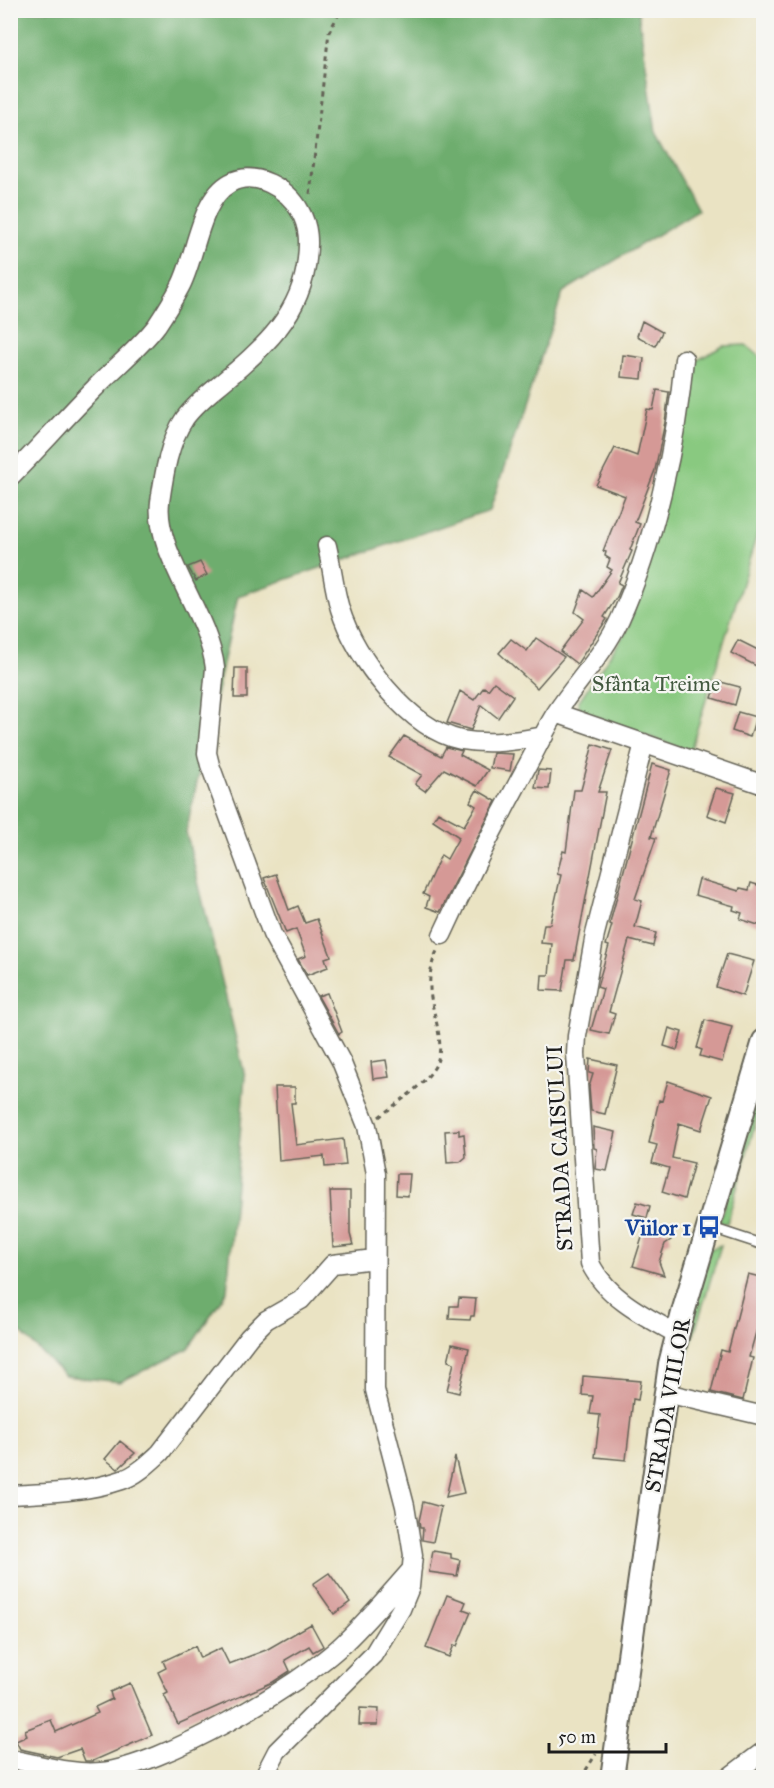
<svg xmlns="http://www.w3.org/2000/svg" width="774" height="1788" viewBox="0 0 774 1788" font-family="'IM FELL Great Primer',serif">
<rect width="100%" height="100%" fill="#f6f6f2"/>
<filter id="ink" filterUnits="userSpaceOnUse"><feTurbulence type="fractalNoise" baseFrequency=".0167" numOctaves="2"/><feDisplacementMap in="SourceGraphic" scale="12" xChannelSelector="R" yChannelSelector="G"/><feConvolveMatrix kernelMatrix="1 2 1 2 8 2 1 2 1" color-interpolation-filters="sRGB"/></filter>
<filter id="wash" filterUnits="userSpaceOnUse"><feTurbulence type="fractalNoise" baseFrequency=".008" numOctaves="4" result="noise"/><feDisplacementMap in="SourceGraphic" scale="24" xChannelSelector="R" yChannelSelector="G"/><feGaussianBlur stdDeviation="1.35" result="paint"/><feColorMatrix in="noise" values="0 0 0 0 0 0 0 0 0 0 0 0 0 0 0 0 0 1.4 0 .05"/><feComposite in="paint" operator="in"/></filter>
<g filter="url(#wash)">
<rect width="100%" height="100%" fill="#eae3c3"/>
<path fill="#89c980" stroke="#52724e" stroke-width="1.5" d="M746,345L763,359V515L690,752L581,711L578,702L628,629L665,493L684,385L694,362L723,346Z
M763,1068V1096L727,1223H719Z
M721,1245L685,1364L679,1363L710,1249Z"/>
<path fill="#6ead6e" stroke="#456445" stroke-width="1.5" d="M10,11H638L656,132L698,210L563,292L490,510L238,596L186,832L245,1076L227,1291L188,1349L120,1382L65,1376L11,1323Z"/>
<g id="blocks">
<path fill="#d59996" d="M642,321L662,332L655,346L637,336Z
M623,355L644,358L642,379L621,377Z
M657,390L669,392L665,422L655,470L635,522L640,524L630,550L632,551L618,583L622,585L617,597L604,617L607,619L577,664L560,651L584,619L575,612L583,590L593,597L612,570L607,567L610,559L605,556L606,552L603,551L625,496L596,485L615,448L637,456L647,409L653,410Z
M200,562L207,575L196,581L188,567Z
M536,638L564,657L537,688L499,653L511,639L527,651Z
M738,640L764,653V670L731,653Z
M235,668H247V698H234Z
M717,681L740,687L735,705L712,698Z
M494,682L513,696L498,718L481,705L471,730L447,723L460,691L474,700L484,687L488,690Z
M738,712L756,717L750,737L732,731Z
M404,736L441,756L446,747L462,751L460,755L488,770L477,786L444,769L425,791L415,784L422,775L389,757Z
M593,744L612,750L598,792H606L574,960H567L562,991L541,990L542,975H549L552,944L541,943L544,924H550L561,875L557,874L563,851L566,852L574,790H581Z
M493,753L513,754L510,771L490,768Z
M652,764L671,770L651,837L656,838L635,899L642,901L635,927L656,933L653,946L629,940L609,1012L615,1014L609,1034L591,1030L603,989L597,987L609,946L606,945L612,925L610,924L611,919Z
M538,770L551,771L549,789L535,788Z
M716,788L735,793L726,822L707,815Z
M477,790L496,801L440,912L426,907L429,897L423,894L441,855L447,859L459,837L433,820L438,812L464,826L476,806L470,802Z
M276,874L289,910L298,906L305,923L317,919L331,956L325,958L328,967L307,975L298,959L306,956L296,929L286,933L264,878Z
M699,879L739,891L740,888L749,890L751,883L764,887V927L740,919L742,913L733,910L734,906L695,895Z
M727,954L754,961L743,996L716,987Z
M327,993L342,1032L339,1034L318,996Z
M705,1020L732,1027L722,1062L700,1056L702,1050L697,1048Z
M669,1028L682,1032L677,1050L664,1046Z
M590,1059L617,1065L605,1114L591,1111L589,1087L593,1074L589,1073Z
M386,1060L389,1077L373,1079L371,1062Z
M668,1081L712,1096L701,1130L679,1123L672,1158L694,1163L684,1199L662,1192L669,1168L652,1163L657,1145L649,1143L659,1100L662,1101Z
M275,1087H295V1103H291L296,1145L343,1139L346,1165L325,1167L324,1156L279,1161Z
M593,1127L616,1132L607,1171L595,1169L597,1149L594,1148Z
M459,1130V1135L464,1134L466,1157L460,1162L447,1163L445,1131Z
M397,1174H410L408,1196L396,1195Z
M330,1191H350V1234L353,1245L333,1247Z
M637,1202L650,1206L647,1218L633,1214Z
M646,1225L669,1232L671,1240L665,1244L659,1262L664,1275L633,1266Z
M748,1274L764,1278V1304L749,1357L753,1358L743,1400L711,1392L721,1350L728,1352Z
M459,1298L476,1299L474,1316H471L470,1320L449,1319L450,1306H458Z
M452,1344L469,1348L459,1393L447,1390L454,1363L448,1361Z
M583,1376L641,1381L638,1400L633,1399L626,1460L595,1457L600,1415L590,1414L593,1396L582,1395Z
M120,1441L135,1453L118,1469L105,1459Z
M455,1457L464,1493L446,1497Z
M423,1502L441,1507L433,1542L422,1540L423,1528H420L419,1521Z
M433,1551L451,1554V1558L460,1560L457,1576L429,1572Z
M329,1573L350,1602L334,1614L313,1584Z
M447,1595L466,1602L463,1609L471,1612L457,1646L454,1645L449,1657L426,1648Z
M311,1624L323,1646L322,1647L313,1652L309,1646L285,1660L290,1671L273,1682L178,1724L164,1695L168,1693L158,1672L166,1668L163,1661L195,1646L200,1658L221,1648L229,1664L266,1650Z
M130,1683L152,1735L93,1761H85L80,1749L57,1757L20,1749L16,1741L27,1736L25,1730L51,1720L56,1732L98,1713L95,1707L112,1699L110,1692Z
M360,1708L379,1709L378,1725H359Z"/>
</g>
</g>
<g filter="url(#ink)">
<use href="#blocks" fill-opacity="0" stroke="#646256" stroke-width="1.5"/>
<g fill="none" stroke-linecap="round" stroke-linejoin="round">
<g stroke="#646256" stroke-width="12">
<path id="service" d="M709,1227L764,1245"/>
</g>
<g stroke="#646256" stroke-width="21">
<path id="minor" d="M10,477C39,448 66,417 95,388C115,367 140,348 157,325C165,313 173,300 180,287C196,258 199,200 230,183C255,169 288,189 300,211C309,227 309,242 307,259C302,313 264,348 224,381C211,392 196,403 185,418C169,441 164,474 160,502C154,552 209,614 215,668L207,753L210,765L272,934L341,1061L367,1126L376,1174L375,1390L405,1506L413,1555L410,1587L401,1609L373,1655L277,1751L263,1778
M327,546C332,567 334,589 340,609C355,658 409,729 461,740C489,745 517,741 544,736
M556,713L764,785
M644,743L595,934L577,1036L576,1054L590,1263C607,1298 644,1316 677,1334
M442,935C468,878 496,823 526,768C536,750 545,730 556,713C577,681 604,654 620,619C654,544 677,441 684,359
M666,1393L764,1416
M10,1495C47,1493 87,1492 122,1480C137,1475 149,1463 160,1453L249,1337L266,1320L301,1300L333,1264L374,1259
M10,1759C39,1764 71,1775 101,1772C160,1767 300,1686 344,1643C368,1620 390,1594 412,1569
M728,1778L764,1751"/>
</g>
<g stroke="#646256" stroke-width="26">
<path id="tertiary" d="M612,1778L670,1364L684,1309L764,1041"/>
</g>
<path stroke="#646256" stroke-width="3" stroke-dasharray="4.5 4.5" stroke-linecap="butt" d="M310,194L329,32L341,10
M379,1117C398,1102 421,1088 434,1068C449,1045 430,1011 430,987C429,974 432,962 437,951
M581,1778L596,1754"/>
<use href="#service" stroke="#fff" stroke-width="9"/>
<use href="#minor" stroke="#fff" stroke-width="18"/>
<use href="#tertiary" stroke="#fff" stroke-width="22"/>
</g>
</g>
<defs>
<g id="bus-bare" transform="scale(1.8)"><path d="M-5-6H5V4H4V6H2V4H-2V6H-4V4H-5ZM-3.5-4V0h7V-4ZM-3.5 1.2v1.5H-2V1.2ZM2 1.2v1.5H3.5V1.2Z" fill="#1a4fb4" stroke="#f6f6f2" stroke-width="2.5" paint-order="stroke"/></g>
</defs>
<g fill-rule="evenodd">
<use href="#bus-bare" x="709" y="1227"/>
</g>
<g text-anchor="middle" stroke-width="4.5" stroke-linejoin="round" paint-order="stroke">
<g font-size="22" fill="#42593f" stroke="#f6f6f2">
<text x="656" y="691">Sfânta Treime</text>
</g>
<g font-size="22" fill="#1c1c1c" stroke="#f6f6f2">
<text transform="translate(559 1148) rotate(-93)" y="8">STRADA CAISULUI</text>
<text transform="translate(667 1405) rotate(-80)" y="8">STRADA VIILOR</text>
</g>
<g font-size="22" font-weight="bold" fill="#164399" stroke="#f6f6f2" text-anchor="end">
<text x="691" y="1235">Viilor 1</text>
</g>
</g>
<rect width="774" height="1788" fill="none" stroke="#f6f6f2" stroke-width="36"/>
<path d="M549 1743v9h117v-9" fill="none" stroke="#1c1c1c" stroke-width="3"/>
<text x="558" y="1743" font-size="18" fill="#1c1c1c" stroke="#f6f6f2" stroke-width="4.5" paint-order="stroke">50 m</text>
</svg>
